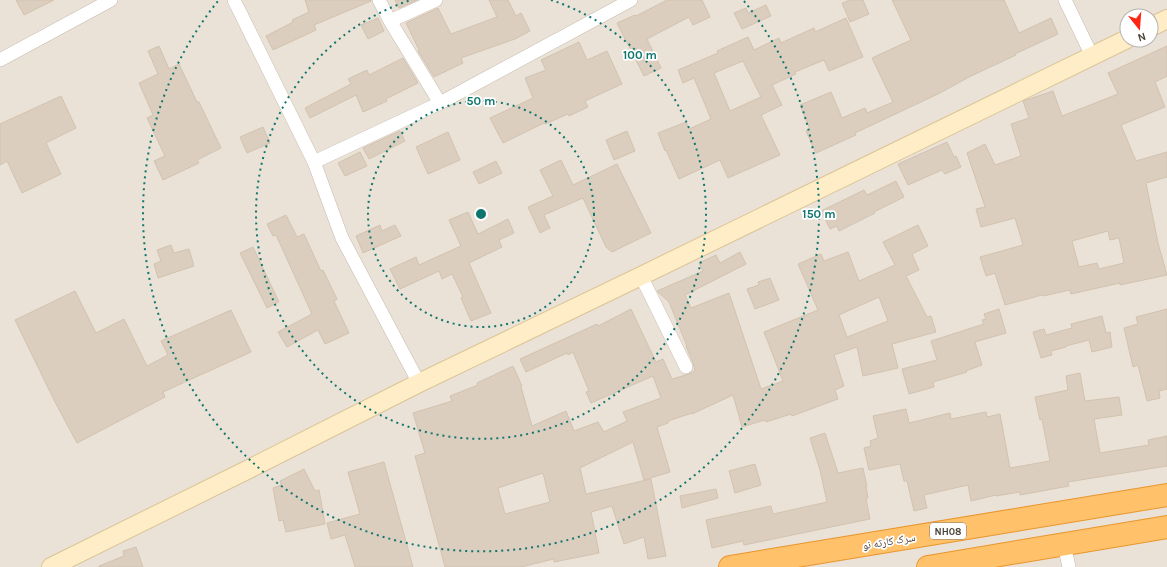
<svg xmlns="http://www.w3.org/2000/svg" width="1167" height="567" viewBox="0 0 1167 567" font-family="Karla,'Noto Naskh Arabic',sans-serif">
<rect width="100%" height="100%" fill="#f5f0e8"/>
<path fill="#eae2d6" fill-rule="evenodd" d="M0,0H1167V567H0ZM1127,16H1151V40H1127Z"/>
<path fill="#dbcebf" stroke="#d3c2af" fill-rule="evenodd" d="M16,0H54L24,15Z
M305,0H371V1L314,25L316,30L273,50L266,36L293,22L292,20L309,12Z
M395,0H417L399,8Z
M489,0H508L516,16L521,13L530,31L515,39L461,58L463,63L434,77L418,51L419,50L406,23L438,8L451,34L497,17Z
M667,0H702L710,17L693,25L689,17L647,39L661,68L644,76L617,23L635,15L636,16Z
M850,0H863L869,14L850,22L842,3Z
M892,0H1004L1019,33L1051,18L1058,34L1015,54L1016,55L971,76L938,94L855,133L856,135L816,153L806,131L810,129L800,105L831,92L842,118L865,108L867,113L893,102L872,58L911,40Z
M766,5L771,16L742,29L734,13L746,8L748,13Z
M378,18L384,31L368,39L361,25Z
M846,18L863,57L829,71L824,60L795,72L796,74L772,85L782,105L761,115L780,155L728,178L720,160L679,179L666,150L665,151L658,133L686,122L689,129L711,119L694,78L683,83L678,70L718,53L717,51L748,37L754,50L779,38L781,43L814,28L815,32ZM743,61L761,97L730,111L714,73Z
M579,42L587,60L607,51L622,84L585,101L588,107L569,116L568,114L545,124L544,123L503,143L490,118L533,98L525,78L546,70L541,60Z
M159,46L169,69L179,64L197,102H199L221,148L197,160L199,163L163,180L154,161L165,156L147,118L153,115L139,83L158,74L148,51Z
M1167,46V76L1155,82L1165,107L1121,125L1136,161L1167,152V177L1146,183L1158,243L1167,275L1120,285V283L1071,294L1070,290L1043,296L1042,295L1005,305L995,273L986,276L980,257L1023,245L1015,218L981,227L976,209L985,207L967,153L985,144L995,165L1021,156L1011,124L1029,118L1023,101L1053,91L1062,116L1118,94L1108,73ZM1108,231L1110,240L1119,238L1124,263L1099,269L1097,263L1079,267L1072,241Z
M403,58L418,83L386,99L387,101L363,112L356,95L310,118L305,108L351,84L348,79L367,70L369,75Z
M61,96L76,128L46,143L61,174L22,193L7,161L0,165V124Z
M263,127L270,143L247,153L240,137Z
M400,131L405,141L369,159L363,148Z
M627,131L635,151L614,160L606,140Z
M448,132L460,160L428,174L416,147Z
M947,142L954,157L956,156L961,167L945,174L942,170L908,185L898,164Z
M360,152L367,166L345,176L338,163Z
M561,160L573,185L617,164L651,233L612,252L606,247L583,198L544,215L550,228L540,233L528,207L553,196L540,170Z
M496,161L502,173L479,184L473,172Z
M896,181L904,197L874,212L875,213L839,231L837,226L830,229L821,211L864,190L867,195Z
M468,212L478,234L508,219L514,233L499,240L502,247L469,263L491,313L471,321L461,298L463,297L452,274L442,279L439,271L400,289L390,269L416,257L419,265L461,246L449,220Z
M286,215L297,237L304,234L321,271L323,270L337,299L334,301L349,333L325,344L318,330L287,347L278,332L312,314L276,235L273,236L267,224Z
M380,225L382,231L395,225L401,236L363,253L356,236Z
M918,225L928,246L912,254L919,270L906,276L927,317L931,316L936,332L892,344L898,368L863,376L857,347L834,355L844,386L835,390L838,399L792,416L791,414L766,422L765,420L742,427L733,395L692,414V413L668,421V423L657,427L670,472L644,480L633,442L580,468L586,494L651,479L666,556L648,559L644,537L624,544L612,506L591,512L599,553L554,562V559L521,567H445L415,456L425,453L413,413L452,401L450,396L478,385L477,383L513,366L522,386L521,387L532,426L566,411L574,431L598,422L604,432L627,421L623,412L661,398L653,376L591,403L586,392L589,391L573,352L568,355L567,353L526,372L520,359L597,324L598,326L631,309L656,362L663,359L672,379L689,374L695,371L693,363L686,346H687L669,302L657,291L703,271L699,263L716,255L720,263L740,252L746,264L685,295L691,308L729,293L761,389L783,381L764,332L818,310L798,264L821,254L824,261L848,252L859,281L895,265L883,242ZM879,297L888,321L847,337L839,315ZM543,473L550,502L505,514L498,488Z
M171,245L174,253L189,249L194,266L158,278L154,264L161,261L157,250Z
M253,247L279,302L267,308L240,253Z
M770,278L779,300L755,309L747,289L759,285L758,282Z
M75,291L96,333L124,319L147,366L168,355L161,341L231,310L251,352L163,392L165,397L77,443L55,402L15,320Z
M999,309L1006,333L975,342L982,365L966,371L967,372L933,382L934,387L909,394L902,369L937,360L931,341L984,324L982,320L986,319L984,314Z
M1167,309V389L1159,391L1160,398L1147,401L1138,365L1133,367L1124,328L1138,324L1136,317Z
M1102,316L1106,333L1110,332L1112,347L1092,352L1089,340L1066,346V347L1051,351L1052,355L1041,358L1033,332L1044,329L1046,335L1072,328L1071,324Z
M1080,373L1085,401L1119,397L1122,415L1094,419L1100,453L1149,445L1148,440L1167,436V466L1068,482L1069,486L1020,495V492L996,496V495L971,501L968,485L924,495L927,508L914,511L907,481H904L900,464L869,470L864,448L871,446L870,441L878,438L873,416L906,409L909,423L950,413L951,419L986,412L987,417L1000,414L1010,468L1050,461L1042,419L1040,420L1035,397L1068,390L1066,376Z
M825,433L838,473L863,468L867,487H866L868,498L866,499L870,519L744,545L743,541L712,548L706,520L771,506L773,514L827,502L820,470L810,438Z
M384,462L413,567H355L345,535L331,539L327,523L360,514L348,472Z
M755,464L761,485L735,493L729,471Z
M304,469L315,491L319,490L325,524L286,532L283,520L279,521L273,488L281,485L280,481Z
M716,489L718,498L682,508L680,496Z
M136,547L143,567H99V566L124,556L123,551Z"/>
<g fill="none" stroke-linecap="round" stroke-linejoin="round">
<g stroke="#c5baad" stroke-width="14">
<path id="street" d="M234,0L314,162L342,238L419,383
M379,0L390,21L440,103
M1065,0L1092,56
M390,21L436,0
M0,60L111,0
M314,162L440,103L631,0
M641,276L686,367
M1064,544L1069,567"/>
</g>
<g stroke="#dcc496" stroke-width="20">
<path id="secondary" d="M1151,27L1167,19
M51,567L247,470L419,383L641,276L1127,39"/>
</g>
<g stroke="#ea952d" stroke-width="24">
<path id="highway" d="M730,567L1167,495
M928,567L1167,527"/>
</g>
<use href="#street" stroke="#fff" stroke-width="13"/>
<use href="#secondary" stroke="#ffedc8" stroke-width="18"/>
<use href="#highway" stroke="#ffc169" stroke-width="22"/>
</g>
<g fill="none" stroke="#0f766e" stroke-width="2" stroke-dasharray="2 4">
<circle cx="481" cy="214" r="113"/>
<path d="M551 0A225 225 0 1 1 411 0"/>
<path d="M744 1A338 338 0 1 1 218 1"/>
</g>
<g text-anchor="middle" stroke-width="3.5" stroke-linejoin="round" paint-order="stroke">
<rect fill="#fff" stroke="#807972" stroke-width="1" x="930" y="523" width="36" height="16" rx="3"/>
<g font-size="10" font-weight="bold" fill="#494036">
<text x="948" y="535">NH08</text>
</g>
<g font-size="11" fill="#494036" stroke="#fff">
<text transform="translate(889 541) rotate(-9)" y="4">سرک کارته نو</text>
</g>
</g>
<circle cx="481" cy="214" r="6" fill="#0f766e" stroke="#fff" stroke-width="2"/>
<g font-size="12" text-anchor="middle" font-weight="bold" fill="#0f766e" stroke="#fff" stroke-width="3.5" stroke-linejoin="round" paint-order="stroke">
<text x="640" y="59">100 m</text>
<text x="481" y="105">50 m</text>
<text x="819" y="218">150 m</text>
</g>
<g transform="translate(1139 28) rotate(163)"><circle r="19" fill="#ffffff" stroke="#b6b3af"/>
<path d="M0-3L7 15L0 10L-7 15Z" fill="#ff2515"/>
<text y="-6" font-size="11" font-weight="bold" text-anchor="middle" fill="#494036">N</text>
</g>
</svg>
